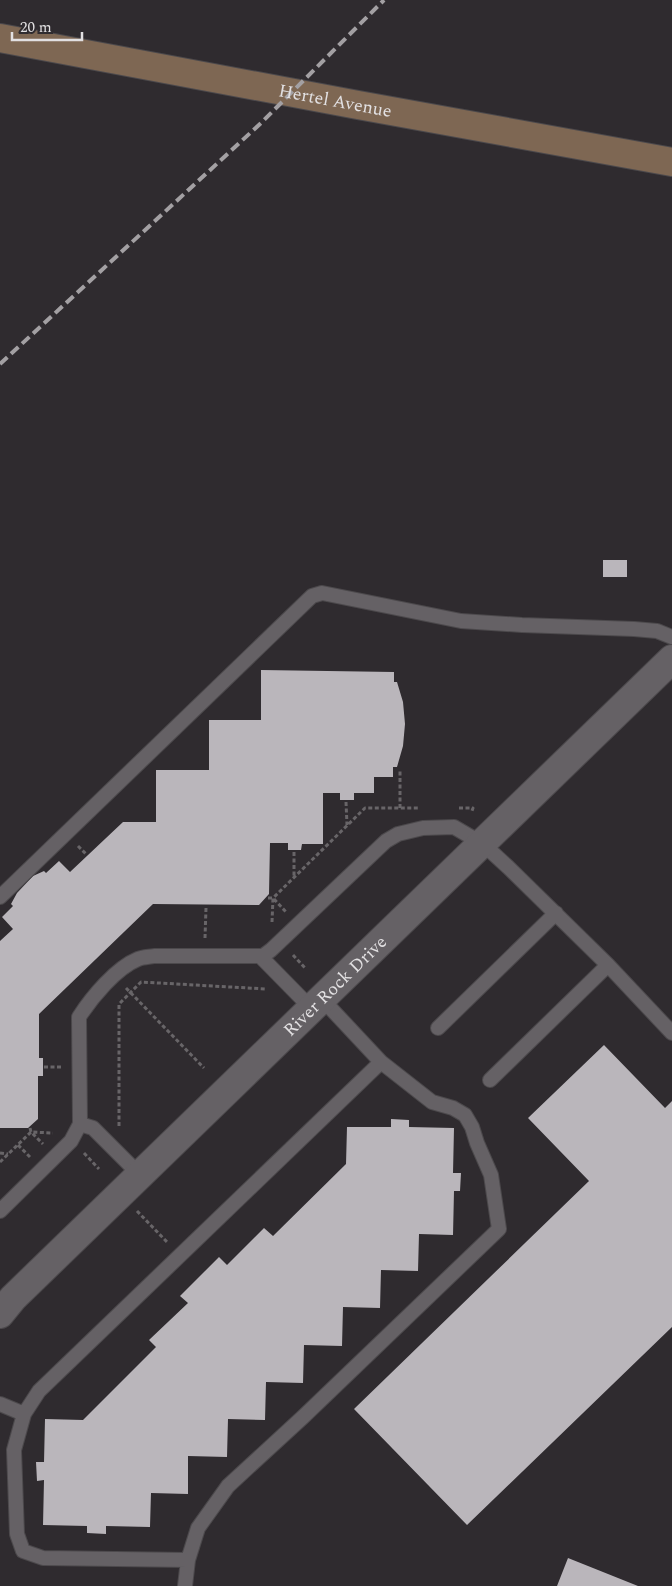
<svg xmlns="http://www.w3.org/2000/svg" width="672" height="1586" viewBox="0 0 672 1586" font-family="Spectral,serif">
<rect width="100%" height="100%" fill="#2f2b2f"/>
<path fill="#bab6bb" d="M603,560H627V577H603Z
M261,670L394,672V682H397L403,702L405,724L403,746L397,767H393V777H374V793H354V800H340V793H323V844H302L301,850H288V843H270L269,894L259,905L153,904L39,1014V1058H43V1076H38V1119L28,1128H0V941L13,929L2,917L13,906L11,904L17,893L33,876L44,871L46,873L59,861L70,872L123,822H156V770H209V720H261Z
M604,1045L665,1108L672,1101V1327L467,1525L354,1409L589,1181L528,1118Z
M391,1119L409,1120V1127L454,1128L453,1173H461L460,1191H454L453,1235L419,1234L418,1271L381,1270L380,1308L343,1307L342,1346L304,1345L303,1383L266,1382L265,1420L228,1419L227,1457L188,1456V1494L151,1493L150,1527L106,1526V1534L87,1533V1526L43,1525L44,1480L37,1481L36,1462H44L45,1419L83,1420L156,1347L149,1340L188,1303L180,1296L219,1257L227,1265L264,1228L273,1236L346,1164L347,1127H391Z
M568,1558L638,1586H557Z"/>
<g fill="none" stroke-linecap="round" stroke-linejoin="round">
<g stroke="#4c494c" stroke-width="16">
<path id="lane" d="M0,897L312,596L322,593L461,621L522,625L634,629L657,631L672,637
M260,956L312,1009
M438,1028L556,913
M490,1080L608,965
M80,1124L93,1128L140,1175
M0,1211L71,1141L80,1124L79,1017C92,997 116,968 138,959C143,957 149,957 154,956H263L271,950L386,841L398,834L423,828L454,827L483,844L508,867L608,965L672,1033
M0,1404L24,1414L39,1391L381,1062L322,999
M24,1414L14,1450L17,1534L23,1551L43,1558L188,1560L185,1586
M188,1560L198,1528L228,1486L303,1417L499,1229L491,1175L477,1143L472,1127L465,1115L453,1108L432,1102L381,1062"/>
</g>
<g stroke="#4c494c" stroke-width="30">
<g id="street">
<path id="s1" d="M0,1314L13,1298L672,659"/>
</g>
</g>
<g stroke="#4c494c" stroke-width="30">
<g id="secondary">
<path id="s2" d="M0,38L358,105L672,162"/>
</g>
</g>
<path stroke="#686568" stroke-width="3" stroke-dasharray="4 2.5" stroke-linecap="butt" d="M346,802L347,825
M400,808V769
M459,808H473L472,811
M78,846L86,854
M294,852V876
M268,898H273L286,912
M272,922L273,898L365,808H418
M205,938L206,908
M293,955L306,969
M126,988L204,1068
M44,1067H61
M119,1126V1004L141,982L266,989
M30,1128L31,1132L43,1144
M18,1145L30,1157
M0,1153L8,1154
M84,1153L99,1169
M0,1162L31,1132L53,1133
M137,1211L167,1242"/>
<use href="#lane" stroke="#656165" stroke-width="14"/>
<use href="#street" stroke="#656165" stroke-width="28"/>
<use href="#secondary" stroke="#7e6753" stroke-width="28"/>
<path stroke="#a3a0a3" stroke-width="4" stroke-dasharray="10 5" stroke-linecap="butt" d="M0,364L261,123L384,0"/>
</g>
<g text-anchor="middle" stroke-width="5" stroke-linejoin="round" paint-order="stroke">
<g font-size="18" fill="#e2e0e2" stroke="#2f2b2f">
<text dy="6" stroke="none"><textPath href="#s2" startOffset="341">Hertel Avenue</textPath></text>
<text dy="6" stroke="none"><textPath href="#s1" startOffset="469">River Rock Drive</textPath></text>
</g>
</g>
<path d="M12 32v8h70v-8" fill="none" stroke="#e2e0e2" stroke-width="2.5"/>
<text x="20" y="32" font-size="15" fill="#e2e0e2" stroke="#2f2b2f" stroke-width="4" paint-order="stroke">20 m</text>
</svg>
